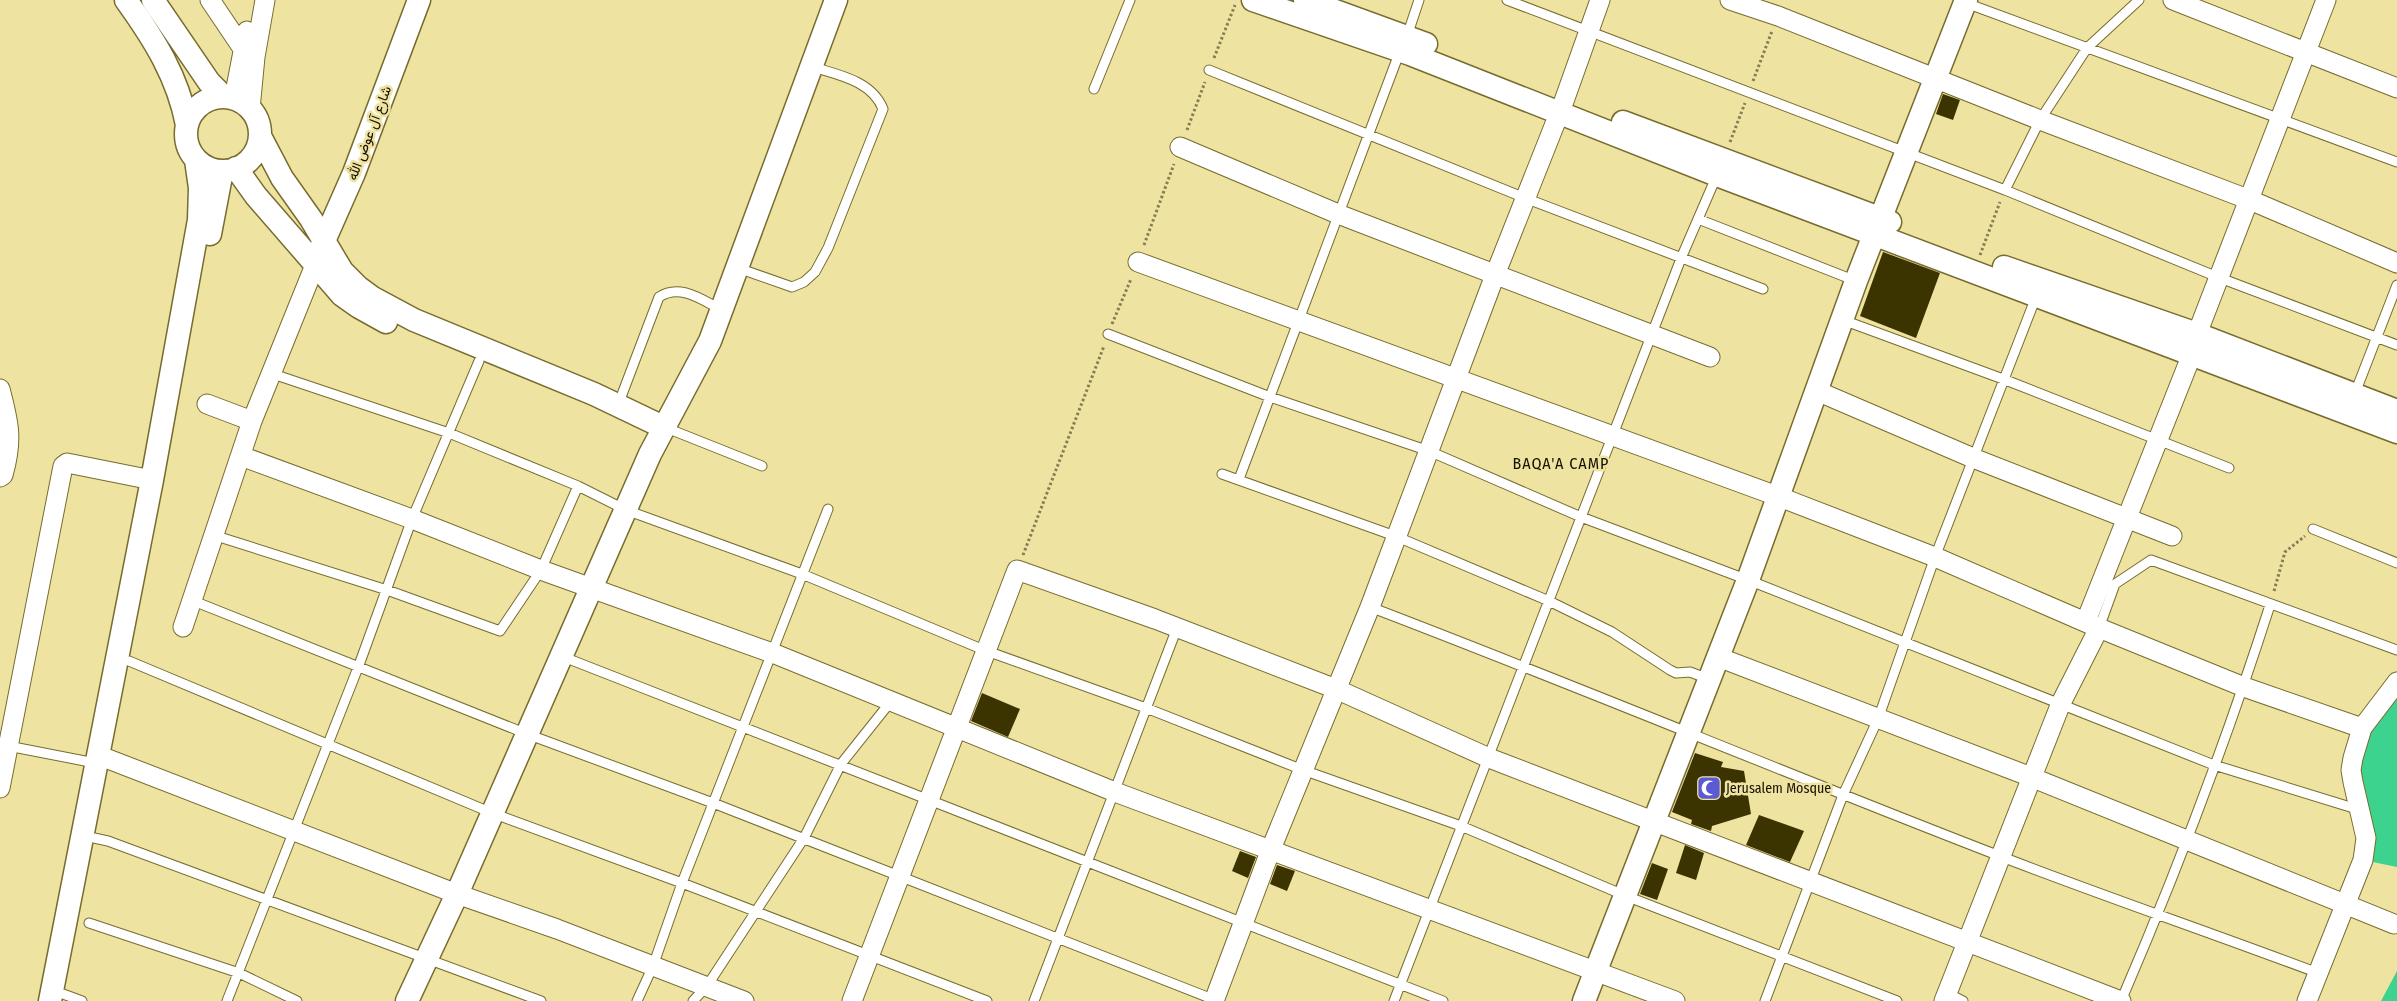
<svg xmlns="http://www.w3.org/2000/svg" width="2397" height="1001" viewBox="0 0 2397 1001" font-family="'Fira Sans Condensed',Vazirmatn,sans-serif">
<rect width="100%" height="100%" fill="#efe3a2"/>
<path fill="#3bd38e" d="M2397,682V867L2363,860L2353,758Z
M2397,971V1001H2381Z"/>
<path fill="#3c3400" d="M1943,94L1960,100L1953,120L1936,114Z
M1883,252L1940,273L1916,338L1860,316Z
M982,693L1020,709L1008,737L971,721Z
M1695,753L1723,762L1721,767L1744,771L1751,814L1712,826L1711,831L1691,824L1692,820L1672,812Z
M1759,815L1804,831L1790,862L1746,845Z
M1685,845L1704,853L1696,880L1676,873Z
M1240,851L1256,857L1248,878L1232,871Z
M1652,863L1668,869L1657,900L1640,894Z
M1277,865L1295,871L1287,891L1270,884Z"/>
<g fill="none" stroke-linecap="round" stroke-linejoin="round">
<g stroke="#776c2e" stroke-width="11">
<path id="service" d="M1507,0L2005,190L2220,278L2397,345
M1966,3L2397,162
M1407,36L1419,0
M1209,70L1525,198L1763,289
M1094,89L1130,0
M2005,190L2040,120L2087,48L2139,0
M1698,219L1856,281
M738,268L792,287L804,282L815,272L828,248L883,109C872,81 839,75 813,67
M1843,320L2003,379L2229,468
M1108,334L1270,397L1429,451L1581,517L1748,580L2214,765L2360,810
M270,373L449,433L578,486L626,510L802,574L984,650L1146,708L1303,770L1461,826L1626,896L1897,1001
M2355,393L2397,285
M618,405L659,297C680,283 702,300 722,310
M664,427L762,466
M1222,474L1395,536L1549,601L1612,632L1670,670L1676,673L1690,672L1709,679
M1239,479L1400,51
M2313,529L2397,563
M213,535L387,590L500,631L541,570L578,486
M191,600L527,734L713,803L1215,1000
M1370,607C1580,687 1787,774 1997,855C2103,896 2212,933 2318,973
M2099,628L2115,584L2151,560L2397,650
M561,656L1443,1001
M129,661L492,813L682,883L987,1001
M8,746L95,763
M94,838L108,841L541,1001
M89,923L239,973L297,1001
M1947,993L1963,1001
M63,994L82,1001
M227,1001L359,665L412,519L479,361
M637,1001L653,966L682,883L828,509
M693,1001L707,986L804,838L841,764L892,700
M1034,1001L1177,628
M1394,1001L1682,256L1717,175
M1765,1001L1843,795L1878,719L1935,557L2036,297
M2121,1001C2177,871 2227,739 2270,605"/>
</g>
<g stroke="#776c2e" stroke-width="21">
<path id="minor" d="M210,0L243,49L248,52
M1730,0L1778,16L2040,120L2250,200L2397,263
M2173,0L2397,88
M234,98L247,31
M250,109L255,57L265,0
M1180,147L1338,214L1710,357
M1138,262L1777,496L1935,557L2099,628L2244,687L2362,728
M2197,334L2326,0
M0,389C9,423 13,440 3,475L0,477
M1817,391L1973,458L2172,536
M207,404L252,421
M241,456L412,519L541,570L775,654L1115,792L1675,1001
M2086,621L2192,354
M183,627L252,421L315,265
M1718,657L2031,777L2394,924
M108,759L457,894L557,929L744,1001
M0,788L63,466L67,463L152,480
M852,1001L1017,570L1155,619L1336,689L1489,758L2121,1001
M1214,1001L1271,849L1370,607L1495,275L1564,101L1600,0
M1944,1001L2061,703L2099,628
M2307,1001L2363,860L2366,838L2353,782L2351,770L2353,758L2362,728L2397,682"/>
</g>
<g stroke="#776c2e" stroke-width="25">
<path id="tertiary" d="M126,0C154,39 178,77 187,125
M153,0L209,82L224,97
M1253,0L1410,54L1717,175L2397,432
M1305,0L1426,44
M186 134a37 37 0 1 1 74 0a37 37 0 1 1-74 0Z
M1623,122L1890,222
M260,136L282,178L311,219L342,271L358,287L373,298L414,320L594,394L663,427
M236,168L256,196L342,295L359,307L386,322
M210,234L222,171
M320,250L354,173L419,0
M2004,267L2197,334L2397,411
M50,1001L152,480L199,220L200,188L196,160
M407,1001L457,894L650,454L710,341L836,0
M1584,1001L1748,580L1856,281L1966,0"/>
</g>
<path stroke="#857d53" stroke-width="3" stroke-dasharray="2.5 2.5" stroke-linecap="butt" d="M1214,58L1235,5
M1753,81L1772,31
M1187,130L1205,82
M1730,142L1745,103
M1144,245L1174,164
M1980,255L2000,202
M1112,324L1131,279
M1023,555L1104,346
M2274,591L2285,552L2305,536"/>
<use href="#service" stroke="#fff" stroke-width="9"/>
<use href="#minor" stroke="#fff" stroke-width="19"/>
<use href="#tertiary" stroke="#fff" stroke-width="22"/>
</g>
<defs>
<g id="mosque-square" transform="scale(1.25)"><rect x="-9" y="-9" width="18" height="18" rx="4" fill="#5b5ad2" stroke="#efe3a2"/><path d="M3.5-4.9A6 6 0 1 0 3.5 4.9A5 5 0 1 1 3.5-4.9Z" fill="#fff"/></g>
</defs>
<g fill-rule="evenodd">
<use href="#mosque-square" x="1709" y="788"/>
</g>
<g text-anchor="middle" stroke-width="5" stroke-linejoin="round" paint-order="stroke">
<g font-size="14" fill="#161100" stroke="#efe3a2">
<text transform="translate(369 133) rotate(-69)" y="5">شارع آل عوض الله</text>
</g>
<g font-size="14" fill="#161100" stroke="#efe3a2" text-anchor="start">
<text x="1726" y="793">Jerusalem Mosque</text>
</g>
<g font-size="16" letter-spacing="1" fill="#161100" stroke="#efe3a2">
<text x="1561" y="469">BAQA'A CAMP</text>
</g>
</g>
</svg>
